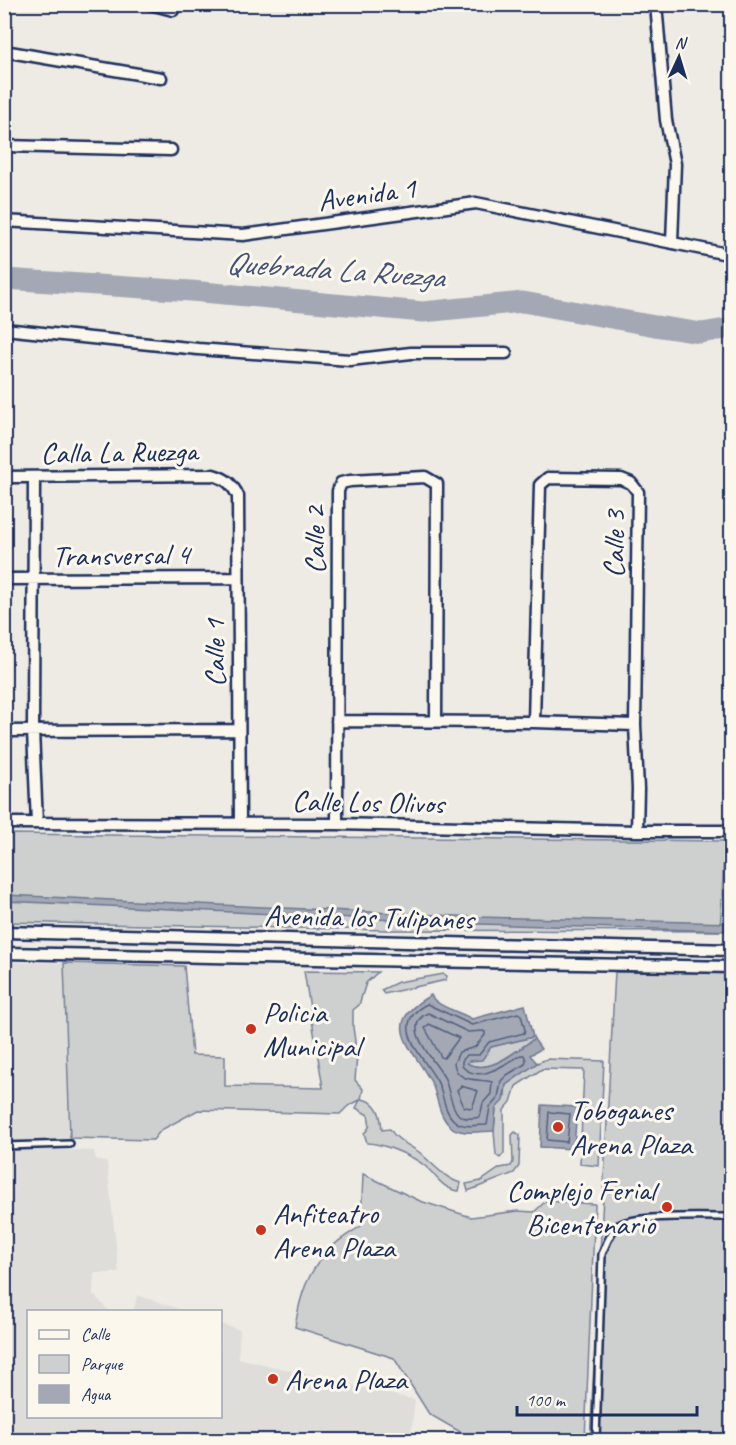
<svg xmlns="http://www.w3.org/2000/svg" width="736" height="1445" viewBox="0 0 736 1445" font-family="Caveat,sans-serif">
<rect width="100%" height="100%" fill="#eeebe4"/>
<filter id="ink" filterUnits="userSpaceOnUse"><feTurbulence type="fractalNoise" baseFrequency=".0167" numOctaves="2"/><feDisplacementMap in="SourceGraphic" scale="12" xChannelSelector="R" yChannelSelector="G"/><feConvolveMatrix kernelMatrix="1 2 1 2 8 2 1 2 1" color-interpolation-filters="sRGB"/></filter>
<g filter="url(#ink)">
<path fill="#deddda" d="M5,962L64,963L69,1150L94,1151L96,1159L107,1163L119,1273H94L93,1294L109,1311L28,1312V1416H220L221,1324L240,1330L238,1358L415,1400L411,1434L438,1440H5Z
M137,1295L185,1311H134Z"/>
<path fill="#cecfcf" stroke="#747f96" stroke-width="1.5" d="M5,834L725,841L720,931L386,930L5,922Z
M64,963L184,966L192,1055L225,1056V1086L323,1088L304,971L378,972L366,983L359,1005L353,1010V1027L357,1056L355,1080L363,1089L361,1099C378,1101 381,1115 382,1130L390,1129C396,1140 409,1145 419,1152C432,1163 445,1179 461,1183L459,1191C442,1189 437,1176 425,1166C413,1156 382,1143 367,1143L364,1133C371,1128 370,1123 368,1115L356,1108L360,1100L348,1106L340,1114L198,1110L161,1130L153,1140L70,1138Z
M615,972L731,973V1440H590Z
M444,974L447,976L446,980L384,994L381,990L398,982Z
M533,1037L534,1039C515,1051 490,1075 467,1064L468,1061C485,1059 481,1058 491,1047Z
M547,1059L604,1061L599,1166L580,1164L584,1070L542,1069L516,1086L511,1102L504,1110V1153L500,1158L496,1155L494,1131L496,1108L505,1096L506,1085L537,1063Z
M515,1132L520,1135L519,1166L514,1173L468,1191L466,1184L481,1181L500,1168L511,1166L513,1162L512,1135Z
M363,1174L420,1201L471,1217L518,1211L534,1212L546,1201L595,1204L585,1440H469V1437L429,1414L394,1358L295,1327C300,1296 307,1271 331,1248C339,1239 351,1233 361,1226Z"/>
<path fill="#a3a8b4" stroke="#6d7892" stroke-width="1.5" d="M5,895L478,917L731,923V931L478,924L5,901Z
M431,995C436,1007 461,1012 472,1019L525,1005L533,1037L491,1047L482,1060L469,1061L467,1063C489,1076 516,1051 534,1039L541,1049L530,1055L537,1063L506,1085L503,1101L496,1108L494,1131C481,1131 461,1136 450,1126C438,1115 438,1097 432,1084C413,1046 377,1025 431,995Z
M542,1105L577,1107L574,1149L540,1147Z"/>
<g fill="none" stroke-linecap="round" stroke-linejoin="round">
<path stroke="#515f80" stroke-width="1.5" d="M427,1004L472,1025L518,1013L521,1015L525,1030L524,1033L489,1042L479,1055H467L462,1061V1066C478,1085 505,1064 521,1055H524L526,1060L525,1064L507,1075L501,1081L498,1098L490,1107L487,1125C478,1125 463,1128 456,1122C443,1113 444,1093 437,1081C423,1056 387,1024 427,1004Z
M428,1013L468,1032L483,1031L485,1032V1035L475,1047L459,1052L454,1063C457,1084 478,1078 492,1082L491,1094L483,1103L480,1117C475,1118 467,1119 462,1117C452,1113 449,1089 445,1079C437,1062 398,1026 428,1013Z
M429,1024L459,1038L444,1058L441,1057L425,1028Z
M461,1086L478,1091L472,1108L464,1107L457,1090Z
M549,1112L570,1114L567,1142L547,1140Z"/>
<path stroke="#a3a8b4" stroke-width="21" d="M4,279L191,291L423,312L523,302L655,326L701,333L732,328"/>
<g stroke="#1b2f5e" stroke-width="10">
<path id="lane" d="M4,1146L70,1144
M596,1440L602,1254C606,1245 610,1233 617,1226C629,1214 711,1217 732,1217"/>
</g>
<g stroke="#1b2f5e" stroke-width="15">
<path id="street" d="M150,4L173,10
M656,4L666,120L675,164L672,242
M4,51L161,78
M4,146L171,150
M4,221L243,235L476,203L732,255
M4,329L198,349L350,360L411,353H506
M4,477L213,475C227,479 232,484 238,496L240,824
M34,477L33,731L37,823
M4,579L238,578
M337,721L534,722L635,725
M534,722L540,485L548,478L621,479L631,483L638,492L635,725L638,789L637,831
M4,731L238,730
M4,823L337,824L637,831H732
M337,824L338,491L341,483L350,481L425,477L437,484L436,721
M4,932L732,950
M4,953L732,967"/>
</g>
<use href="#lane" stroke="#fbf7ec" stroke-width="5"/>
<use href="#street" stroke="#fbf7ec" stroke-width="10"/>
</g>
</g>
<g fill="#c8321e" stroke="#fbf7ec" stroke-width="2">
<circle cx="251" cy="1029" r="6"/>
<circle cx="558" cy="1127" r="6"/>
<circle cx="667" cy="1207" r="6"/>
<circle cx="261" cy="1230" r="6"/>
<circle cx="273" cy="1379" r="6"/>
</g>
<g text-anchor="middle" stroke-width="6" stroke-linejoin="round" paint-order="stroke">
<g font-size="30" fill="#1b2f5e" stroke="#fbf7ec">
<text transform="translate(367 194) rotate(-8)" y="10">Avenida 1</text>
<text transform="translate(119 452) rotate(-1)" y="10">Calla La Ruezga</text>
<text transform="translate(314 540) rotate(-90)" y="10">Calle 2</text>
<text transform="translate(614 544) rotate(-89)" y="10">Calle 3</text>
<text transform="translate(121 555) rotate(-1)" y="10">Transversal 4</text>
<text transform="translate(214 653) rotate(-90)" y="10">Calle 1</text>
<text transform="translate(368 802) rotate(1)" y="10">Calle Los Olivos</text>
<text transform="translate(369 917) rotate(1)" y="10">Avenida los Tulipanes</text>
</g>
<g font-size="30" fill="#1b2f5e" stroke="#fbf7ec" text-anchor="start">
<text x="263" y="1022">Policia<tspan x="263" dy="34">Municipal</tspan></text>
<text x="570" y="1120">Toboganes<tspan x="570" dy="34">Arena Plaza</tspan></text>
<text x="655" y="1200" text-anchor="end">Complejo Ferial<tspan x="655" dy="34">Bicentenario</tspan></text>
<text x="273" y="1223">Anfiteatro<tspan x="273" dy="34">Arena Plaza</tspan></text>
<text x="285" y="1389">Arena Plaza</text>
</g>
<g font-size="32" font-style="italic" fill="#445378" stroke="#fbf7ec">
<text transform="translate(335 269) rotate(4)" y="11">Quebrada La Ruezga</text>
</g>
</g>
<rect width="736" height="1445" fill="none" stroke="#fbf7ec" stroke-width="24"/>
<rect x="12" y="12" width="712" height="1421" fill="none" stroke="#1b2f5e" stroke-width="2" filter="url(#ink)"/>
<rect x="27" y="1310" width="195" height="108" fill="#fbf7ec" stroke="#a1a7b3" stroke-width="1.5"/>
<rect x="39" y="1330" width="30" height="9" fill="#fbf7ec" stroke="#a1a7b3" stroke-width="1.5"/>
<text x="81" y="1340" font-size="18" fill="#1b2f5e">Calle</text>
<rect x="39" y="1355" width="30" height="18" fill="#cecfcf" stroke="#a1a7b3" stroke-width="1.5"/>
<text x="81" y="1370" font-size="18" fill="#1b2f5e">Parque</text>
<rect x="39" y="1385" width="30" height="18" fill="#a3a8b4" stroke="#a1a7b3" stroke-width="1.5"/>
<text x="81" y="1400" font-size="18" fill="#1b2f5e">Agua</text>
<g transform="translate(679 57) rotate(4)" stroke="#fbf7ec" stroke-width="4.5" paint-order="stroke">
<path d="M0-4.5L10 22L0 15L-10 22Z" fill="#1b2f5e"/>
<text y="-9" font-size="16" font-weight="bold" text-anchor="middle" fill="#1b2f5e">N</text>
</g>
<path d="M517 1406v9h180v-9" fill="none" stroke="#1b2f5e" stroke-width="3"/>
<text x="526" y="1406" font-size="18" fill="#1b2f5e" stroke="#fbf7ec" stroke-width="4.5" paint-order="stroke">100 m</text>
</svg>
